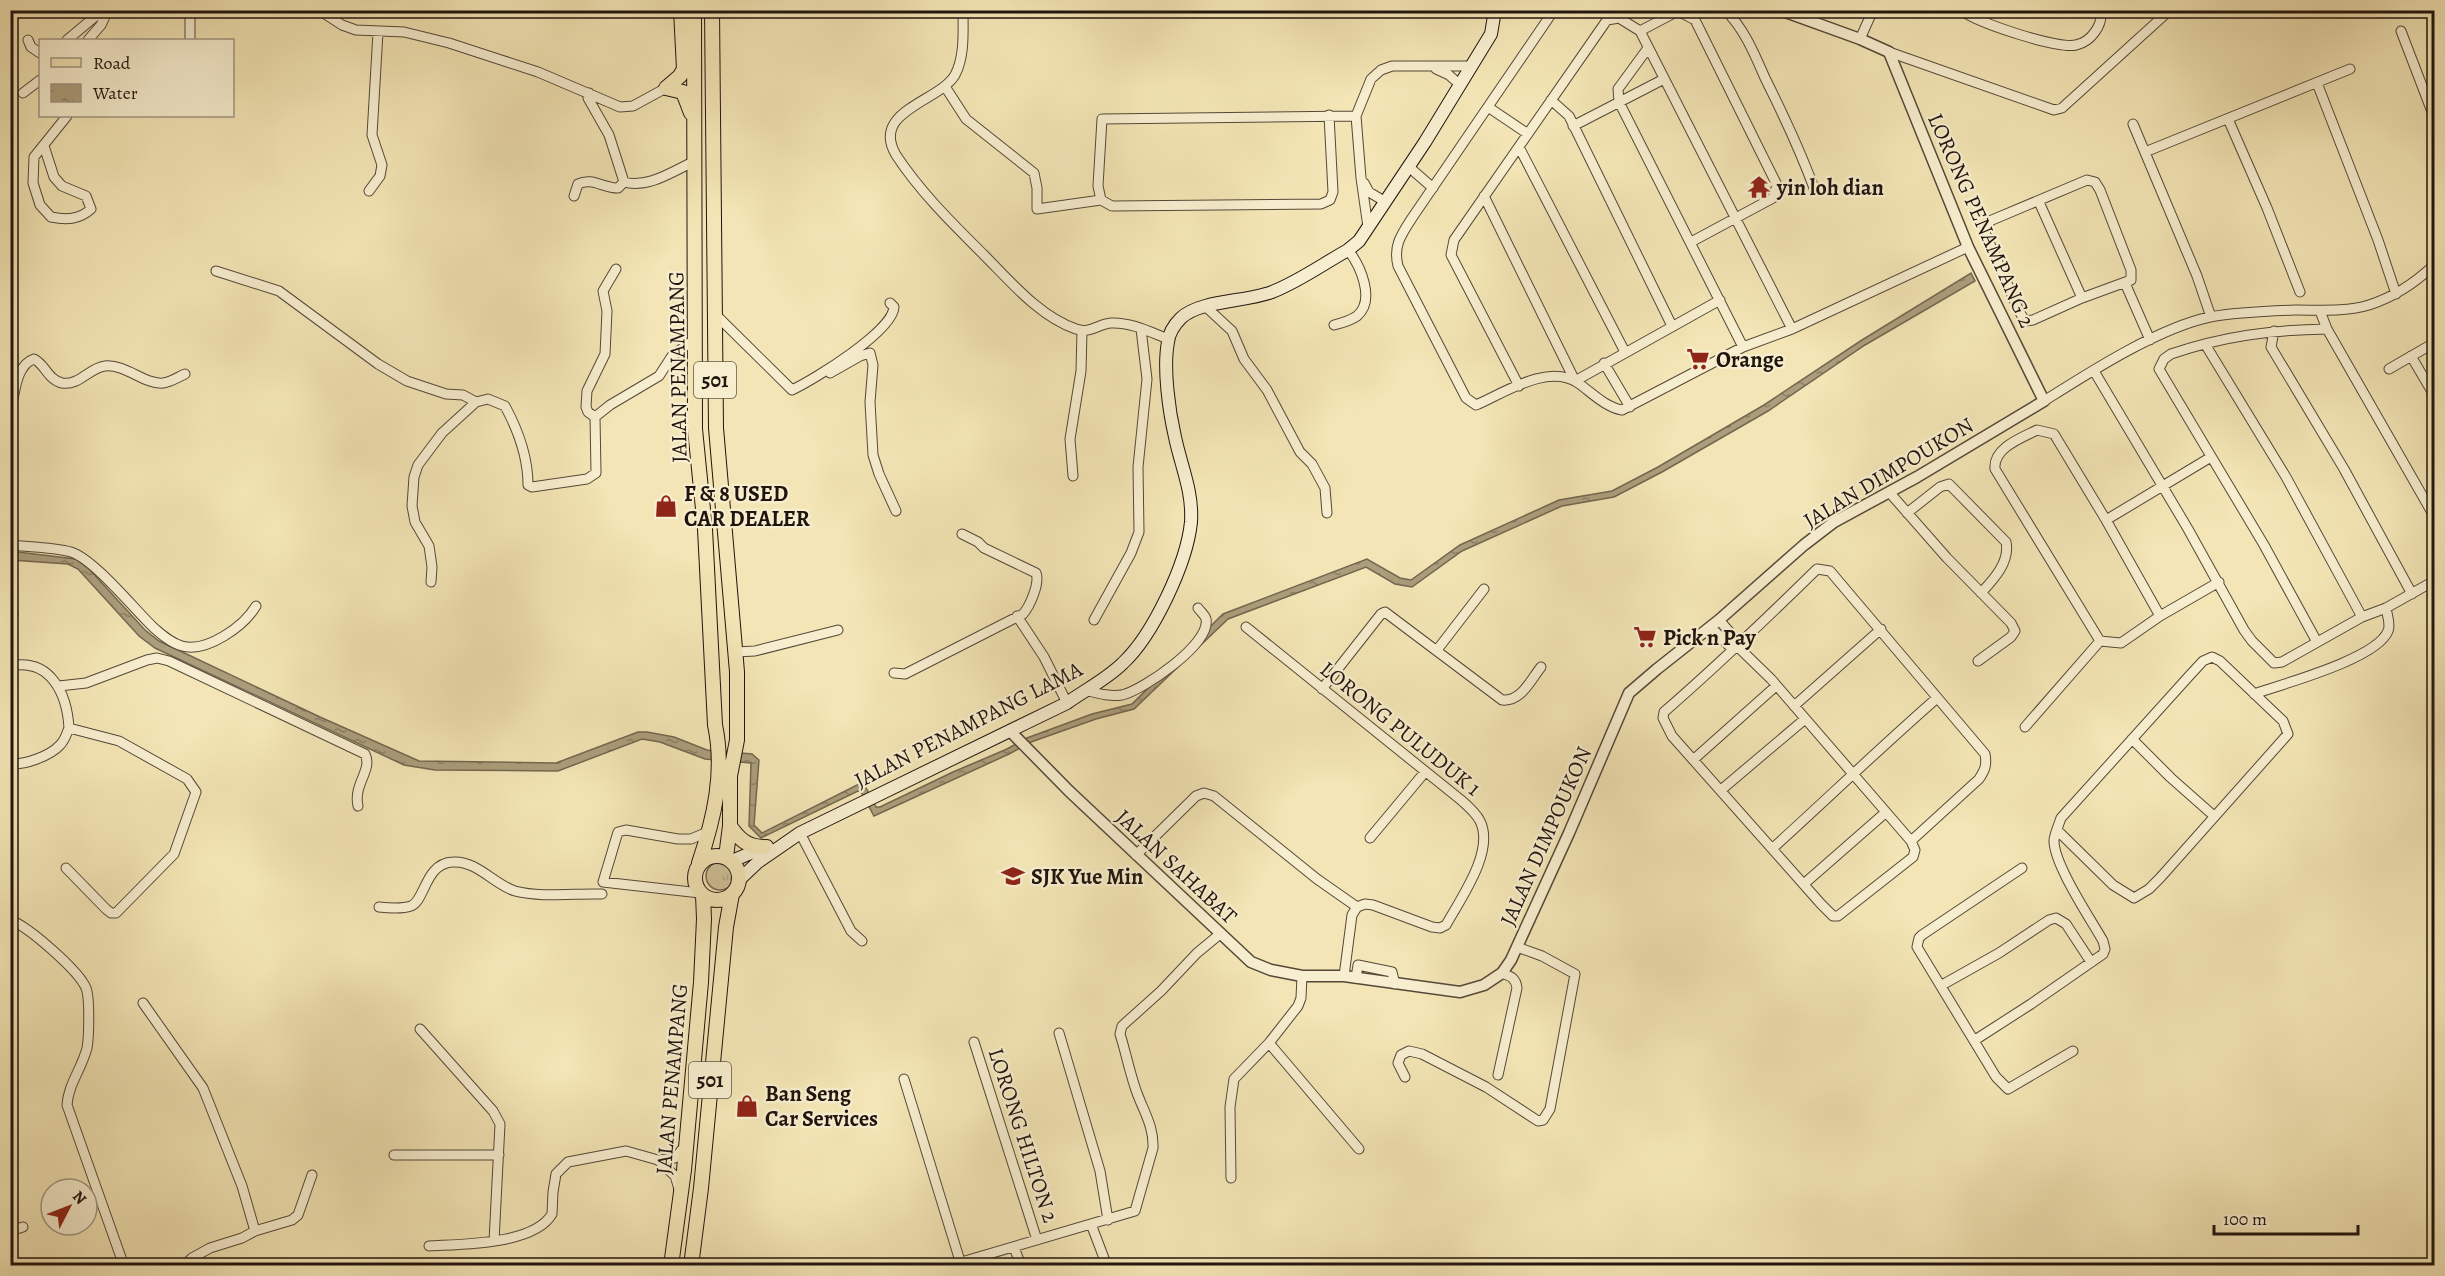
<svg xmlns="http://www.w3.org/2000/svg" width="2445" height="1276" viewBox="0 0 2445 1276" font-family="Alegreya,serif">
<defs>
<pattern id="grass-tufts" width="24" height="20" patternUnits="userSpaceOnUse" patternTransform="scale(1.5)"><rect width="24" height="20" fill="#cfc199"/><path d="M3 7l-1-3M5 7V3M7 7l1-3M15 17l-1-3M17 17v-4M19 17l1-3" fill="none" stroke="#b1a583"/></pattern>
<pattern id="water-ripples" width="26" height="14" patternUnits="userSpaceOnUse" patternTransform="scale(1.5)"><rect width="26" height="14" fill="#ab9e7c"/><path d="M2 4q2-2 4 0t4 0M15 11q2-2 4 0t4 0" fill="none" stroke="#8b8064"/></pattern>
</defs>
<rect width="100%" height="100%" fill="#f3e5b5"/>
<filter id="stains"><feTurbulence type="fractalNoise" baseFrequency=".00333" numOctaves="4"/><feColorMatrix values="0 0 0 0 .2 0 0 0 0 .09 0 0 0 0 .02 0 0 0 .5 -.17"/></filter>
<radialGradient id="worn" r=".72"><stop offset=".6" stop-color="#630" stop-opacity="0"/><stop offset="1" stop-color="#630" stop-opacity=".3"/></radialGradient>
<path fill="url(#grass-tufts)" stroke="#786a54" stroke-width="1.5" d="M706 876a14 14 0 1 1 28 0a14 14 0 1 1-28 0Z"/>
<path fill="url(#water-ripples)" stroke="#736750" stroke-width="1.5" d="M1971,273L1975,281L1865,345L1768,411L1662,472L1614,497L1562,506L1462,551L1412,587L1395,584L1366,567L1228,619L1134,709L1096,719L1031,742L1009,754L874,816L860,790L761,838L749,826L751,763L705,759L660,742L642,739L558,771L435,770L404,765L155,648L139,636L78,569L68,564L11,560L10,551L76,559L90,570L145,630L159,641L320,717L419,761L556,763L638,732H647L674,737L707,750L752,754L759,760L754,825L762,833L863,782L876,807H880L953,772L1007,749L1027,738L1092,714L1132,704L1223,614L1367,559L1400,578L1411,580L1460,545L1559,500L1612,491L1658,467L1764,405L1862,340Z"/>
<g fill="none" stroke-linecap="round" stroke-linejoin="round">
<g stroke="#554838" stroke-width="11">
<path id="minor" d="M190,10V40
M319,10L342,25L356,30L404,32L449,43L498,59L538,72L620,107L633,106L666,88
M963,10C963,31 965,56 955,75C939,102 870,111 896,155C921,193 953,224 984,255C1010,281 1040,317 1076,329C1090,334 1098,324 1111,323C1131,322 1150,332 1168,339
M1554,10L1412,218C1401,235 1393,246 1398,266L1466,398L1476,405C1504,393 1548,363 1578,383C1591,392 1605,407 1622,410L1743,347L1792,329L1968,247
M1725,10C1744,28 1755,55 1765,78C1783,114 1800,150 1814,188
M1961,10C1977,23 2057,49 2076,45C2091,42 2103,25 2101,10
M1640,31L1678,11L1695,20L1777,185L1773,198L1691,242
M2401,31L2434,117
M1860,39L1873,10
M28,40L31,47L40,53
M67,40L103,10
M88,40L101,25L108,10
M1648,48L1618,89L1619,102L1743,347
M1889,52L2054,110L2062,108L2170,10
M1436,69L1449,75L1459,84
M2317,83L2378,240L2396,294
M946,88L966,119L1034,173L1037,188V209L1101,200L1112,206L1321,204L1330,200L1333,192L1329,115
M23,93L40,80
M589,93L588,98L609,135L624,182C648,189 673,171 695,161
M1551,100L1569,116L1672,326
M1488,107L1528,134
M2228,119L2267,208L2300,292
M2133,124L2197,276L2211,317
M1573,126L1664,79
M44,146L54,177L62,186L86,196L91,209C79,220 66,220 51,217L40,205L33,183L34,157L67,116
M1519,147L1625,352
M2145,152L2350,69
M1409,167L1433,188
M2087,180L2095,182L2100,190L2131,270V280L2082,298L2033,320L2025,321L2019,311L1986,235L1984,226L1992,220Z
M1364,183L1369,192L1384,201
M369,191L380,176L382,165L372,135L378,32
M574,196L578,184C592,177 603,188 618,188L624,182
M1484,196L1575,381
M1101,200L1098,186L1102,119L1356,116
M2039,202L2082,298
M1368,227L1361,178L1356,116L1371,79L1381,70L1392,66H1471
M216,271L279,291L378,364L407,381L446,394L463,395L476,402L488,399L505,406C518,430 528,458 528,485L532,487L587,479L596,473L595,417L610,405L659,376L672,356L695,339
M2125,283L2150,340
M1205,306L1232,331L1244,359L1267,390L1300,452L1312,464L1325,488L1327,513
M2320,311L2327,329L2434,516
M714,313L792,390C815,379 893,331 894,307L890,303
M1334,325C1342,323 1350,321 1357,316C1376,300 1360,265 1348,250
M2274,331L2271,347L2344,469L2412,594
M2205,344L2286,477L2362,617
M2411,356L2434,395
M1604,363L1630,407
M2389,369L2434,343
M2094,371L2188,529L2244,630L2252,641L2274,663L2282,662L2362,617L2386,608L2434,581
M830,373L860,356L870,353L873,365L870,402L873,455L879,474L896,511
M1575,381L1720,300
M1519,386L1451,255L1454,240L1607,20L1619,18L1640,31L1792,329
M2044,401C2090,372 2158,328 2210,317C2238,312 2269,311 2297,310C2320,310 2346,312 2369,305C2394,297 2415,283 2434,265
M10,413C15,396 15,365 34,359C45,364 48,380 62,383C79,386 89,368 105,366C126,364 145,385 163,383C171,382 178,377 185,374
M595,417L588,412L586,407L587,391L605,354L607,311L603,291L616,269
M1073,476L1070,439L1081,371L1082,331
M1889,492L1947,558L2011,623L2015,631L2011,637L1978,661
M1907,513L1940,487L1949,484L2006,542C2010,562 1994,579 1981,593
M2106,520L2211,457
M10,545C30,547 53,547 71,552C94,559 135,610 154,628C162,635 171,643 182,646C207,653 244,626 256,606
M431,582L432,567L429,546L415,522L412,506L414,477L418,465L442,433L476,402
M10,615H13
M1017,616L1044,657L1067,703
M1094,620L1131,553L1139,532L1138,467L1147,379L1141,329
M1719,620L1734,637L1737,646L1771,679L1911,841L1915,850L1913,857L1838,916H1833L1821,904L1672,736L1663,718L1664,712C1717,666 1767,618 1817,569L1830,571L1985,754C1987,765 1985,770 1979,779L1911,841
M1246,627L1461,800C1468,806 1476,813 1480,821C1495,851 1461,898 1446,925L1440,928L1432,927L1373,905L1365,904L1357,907
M1711,627L1728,645L1737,646
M2100,641L1995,469C1993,448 2021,438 2037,430L2054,434L2106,520L2160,616
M2100,641L2121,643L2160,616L2219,582
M2317,642L2264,545L2159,369L2164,359L2171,354C2224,336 2271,330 2327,329
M1437,650L1484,589
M736,652L755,651L838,630
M10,666C51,658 67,694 69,728L119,741L187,779L196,792L174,854L116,913H111L106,909L66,868
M894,673L905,674L1023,614C1030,606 1040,583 1036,573L984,548L978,542L962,534
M59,686L86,683L147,660L157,658L169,661L365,754C373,770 353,784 358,806
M1322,689L1381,614L1385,612L1502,700C1521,702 1530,681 1541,667
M1085,690C1097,693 1109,697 1122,695C1143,690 1211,644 1206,619C1205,615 1201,612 1198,608
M2254,694C2282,684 2377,659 2388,631C2391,624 2387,615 2386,608
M1794,706L1881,629
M2025,727L2100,641
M2132,739L2171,778L2214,816
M1693,760L1776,686
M10,764C25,765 50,756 60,745C65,740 66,735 69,728
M1721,790L1805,719
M800,833L851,931L862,941
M1370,838L1425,772
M1773,848C1828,798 1881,747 1937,698
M1136,855L1196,796L1204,793L1214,796L1317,879L1357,907
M2022,868L1922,935L1919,938L1917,947L1996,1077L2008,1089L2073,1051
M1805,883L1885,813
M700,893L603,882L618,832L626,830L678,839H691L710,831
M379,907C388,908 402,909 411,906C425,901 425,863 453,862C476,860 495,885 515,891C542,898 574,893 602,894
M10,920C28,926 79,971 86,988C90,998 89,1037 87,1048C82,1068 68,1085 67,1105L124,1266
M1344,976L1352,915L1357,907
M1356,978L1358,965L1392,972L1395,984
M1942,985L1999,953L2049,920L2056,918L2066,924L2091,962
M143,1003L203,1088L242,1186L255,1231
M420,1029L493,1111L500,1124L494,1241
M1059,1033L1100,1171L1108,1220
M1975,1040L2031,1004L2103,954L2105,949L2103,941C2090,918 2053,863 2054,840C2055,833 2059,824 2061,818L2190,675L2203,661L2212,657L2220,661L2283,721L2288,734L2160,878L2149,889L2134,898L2113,885L2057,830
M974,1042L1037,1240
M1269,1043L1359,1149
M1498,1075L1517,988C1516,978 1510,976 1502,973
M1405,1077L1398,1063L1401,1055L1409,1051L1422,1054L1486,1087L1538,1121L1543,1120L1550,1109L1575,974L1542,956L1517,947
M904,1079L960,1261
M394,1155H499
M658,1160L675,1176L679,1189
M1231,1178L1230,1107L1234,1079L1269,1043L1298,1006L1301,998L1302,976
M1091,1224L1107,1266
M10,1231L23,1227
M429,1246C461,1244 534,1245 552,1214L553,1192L556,1174L568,1162L626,1151L658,1160L675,1158L684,1147
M1014,1247L1021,1266
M184,1266L192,1258L210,1248L242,1238L255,1231L292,1220L298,1215L312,1175
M948,1266L1135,1211L1153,1148C1154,1127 1144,1112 1137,1093C1130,1074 1126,1053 1120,1034L1122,1026L1161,991L1197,953L1220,934"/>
</g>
<g stroke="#554838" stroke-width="13">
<path id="tertiary" d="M1010,731L1069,791L1251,962L1271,970L1302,976H1344L1460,992L1484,985L1502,973L1511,960L1569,833L1629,693L1657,669L1719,620L1804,545L1834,522L1917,477L2044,401L1968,247L1889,52L1860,39L1780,10"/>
</g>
<g stroke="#20140e" stroke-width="14">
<path id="secondary" d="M732,861L767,846
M739,880L758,862L800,833L1067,703C1085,690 1107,679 1123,663C1153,635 1187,563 1191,522C1193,491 1181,466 1175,437C1169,411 1163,368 1168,342C1169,333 1175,324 1181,318C1200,300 1246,302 1272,292C1298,282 1323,264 1348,250L1359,241L1425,142L1491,34L1495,10"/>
</g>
<g stroke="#20140e" stroke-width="16">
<path id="primary" d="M694,10L695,429L705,529L715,725C725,772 714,819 699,863
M712,10L716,428L737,672V740L730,776V826L726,857
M666,88L680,76L684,69L681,10
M666,88L683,92L691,113
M730,826C739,839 747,847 764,847
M695 878a22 22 0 1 1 44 0a22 22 0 1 1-44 0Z
M671,1266L684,1170L701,982L704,919L703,895
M691,1266L701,1188L726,927L732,894"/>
</g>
<use href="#minor" stroke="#f7eecf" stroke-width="9"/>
<use href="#tertiary" stroke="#f7eecf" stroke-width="10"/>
<use href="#secondary" stroke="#f7eecf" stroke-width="12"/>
<use href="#primary" stroke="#f3e5b5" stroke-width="14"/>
</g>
<defs>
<g id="temple-bare" transform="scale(1.8)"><path d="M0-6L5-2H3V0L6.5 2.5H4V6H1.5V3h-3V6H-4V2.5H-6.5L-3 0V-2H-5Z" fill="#8f2418" stroke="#f7eecf" stroke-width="2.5" paint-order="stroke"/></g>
<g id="supermarket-bare" transform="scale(1.8)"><path d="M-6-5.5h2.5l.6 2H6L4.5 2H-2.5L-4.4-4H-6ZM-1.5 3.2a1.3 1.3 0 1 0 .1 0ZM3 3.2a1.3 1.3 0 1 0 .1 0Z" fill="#8f2418" stroke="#f7eecf" stroke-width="2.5" paint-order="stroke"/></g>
<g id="shop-bare" transform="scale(1.8)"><path d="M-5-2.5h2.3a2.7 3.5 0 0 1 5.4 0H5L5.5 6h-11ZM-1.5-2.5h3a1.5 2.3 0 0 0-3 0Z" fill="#8f2418" stroke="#f7eecf" stroke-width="2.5" paint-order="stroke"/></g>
<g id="school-bare" transform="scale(1.8)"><path d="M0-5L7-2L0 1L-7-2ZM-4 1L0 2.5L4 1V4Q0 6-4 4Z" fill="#8f2418" stroke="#f7eecf" stroke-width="2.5" paint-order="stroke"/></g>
</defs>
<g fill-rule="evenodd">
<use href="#temple-bare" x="1759" y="187"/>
<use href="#supermarket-bare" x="1698" y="359"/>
<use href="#shop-bare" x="666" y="506"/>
<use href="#supermarket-bare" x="1645" y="637"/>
<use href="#school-bare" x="1013" y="876"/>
<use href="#shop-bare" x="747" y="1106"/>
</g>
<g text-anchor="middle" stroke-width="4.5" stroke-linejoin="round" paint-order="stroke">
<g fill="#f7eecf" stroke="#605548" stroke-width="1.5">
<rect x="694" y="362" width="42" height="36" rx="4.5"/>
<rect x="689" y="1062" width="42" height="36" rx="4.5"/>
</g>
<g font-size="21" font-weight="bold" fill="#20140e">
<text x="715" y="387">501</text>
<text x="710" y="1087">501</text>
</g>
<g font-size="22" font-weight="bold" fill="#20140e" stroke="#f7eecf" text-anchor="start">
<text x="1777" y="195">yin loh dian</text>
<text x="1716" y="367">Orange</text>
<text x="684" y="501">F &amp; 8 USED<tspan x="684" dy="25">CAR DEALER</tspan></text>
<text x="1663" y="645">Pick n Pay</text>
<text x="1031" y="884">SJK Yue Min</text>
<text x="765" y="1101">Ban Seng<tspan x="765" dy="25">Car Services</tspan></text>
</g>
<g font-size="22" fill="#20140e" stroke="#f7eecf">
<text transform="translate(1982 220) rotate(66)" y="8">LORONG PENAMPANG 2</text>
<text transform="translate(677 367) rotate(-91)" y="8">JALAN PENAMPANG</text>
<text transform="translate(1888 472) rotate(-31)" y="8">JALAN DIMPOUKON</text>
<text transform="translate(968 724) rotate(-27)" y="8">JALAN PENAMPANG LAMA</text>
<text transform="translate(1401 728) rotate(39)" y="8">LORONG PULUDUK 1</text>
<text transform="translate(1545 836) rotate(-66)" y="8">JALAN DIMPOUKON</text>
<text transform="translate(1177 866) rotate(43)" y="8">JALAN SAHABAT</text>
<text transform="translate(671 1079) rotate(-85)" y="8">JALAN PENAMPANG</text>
<text transform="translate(1024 1135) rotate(72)" y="8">LORONG HILTON 2</text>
</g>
</g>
<rect width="2445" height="1276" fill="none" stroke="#f3e5b5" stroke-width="36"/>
<rect x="12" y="12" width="2421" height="1252" fill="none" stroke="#20140e" stroke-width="3"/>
<rect x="18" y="18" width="2409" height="1240" fill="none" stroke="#20140e" stroke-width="1.5"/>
<rect x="39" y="39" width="195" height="78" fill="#f7eecf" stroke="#a19782" stroke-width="1.5"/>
<rect x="51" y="58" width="30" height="9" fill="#f3e5b5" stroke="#a19782" stroke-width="1.5"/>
<text x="93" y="69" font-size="18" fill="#20140e">Road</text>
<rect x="51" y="84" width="30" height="18" fill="url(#water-ripples)" stroke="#a19782" stroke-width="1.5"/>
<text x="93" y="99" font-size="18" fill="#20140e">Water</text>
<g transform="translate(69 1207) rotate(48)"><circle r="28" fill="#f7eecf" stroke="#a19782" stroke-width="1.5"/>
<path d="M0-4.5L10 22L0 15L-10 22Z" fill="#8f2418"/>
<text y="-9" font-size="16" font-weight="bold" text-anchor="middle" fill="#20140e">N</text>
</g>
<path d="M2214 1225v9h144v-9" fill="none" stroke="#20140e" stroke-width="3"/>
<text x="2223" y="1225" font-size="18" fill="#20140e" stroke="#f7eecf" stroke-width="4.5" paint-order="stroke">100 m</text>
<rect width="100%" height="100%" filter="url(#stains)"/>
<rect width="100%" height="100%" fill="url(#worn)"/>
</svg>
